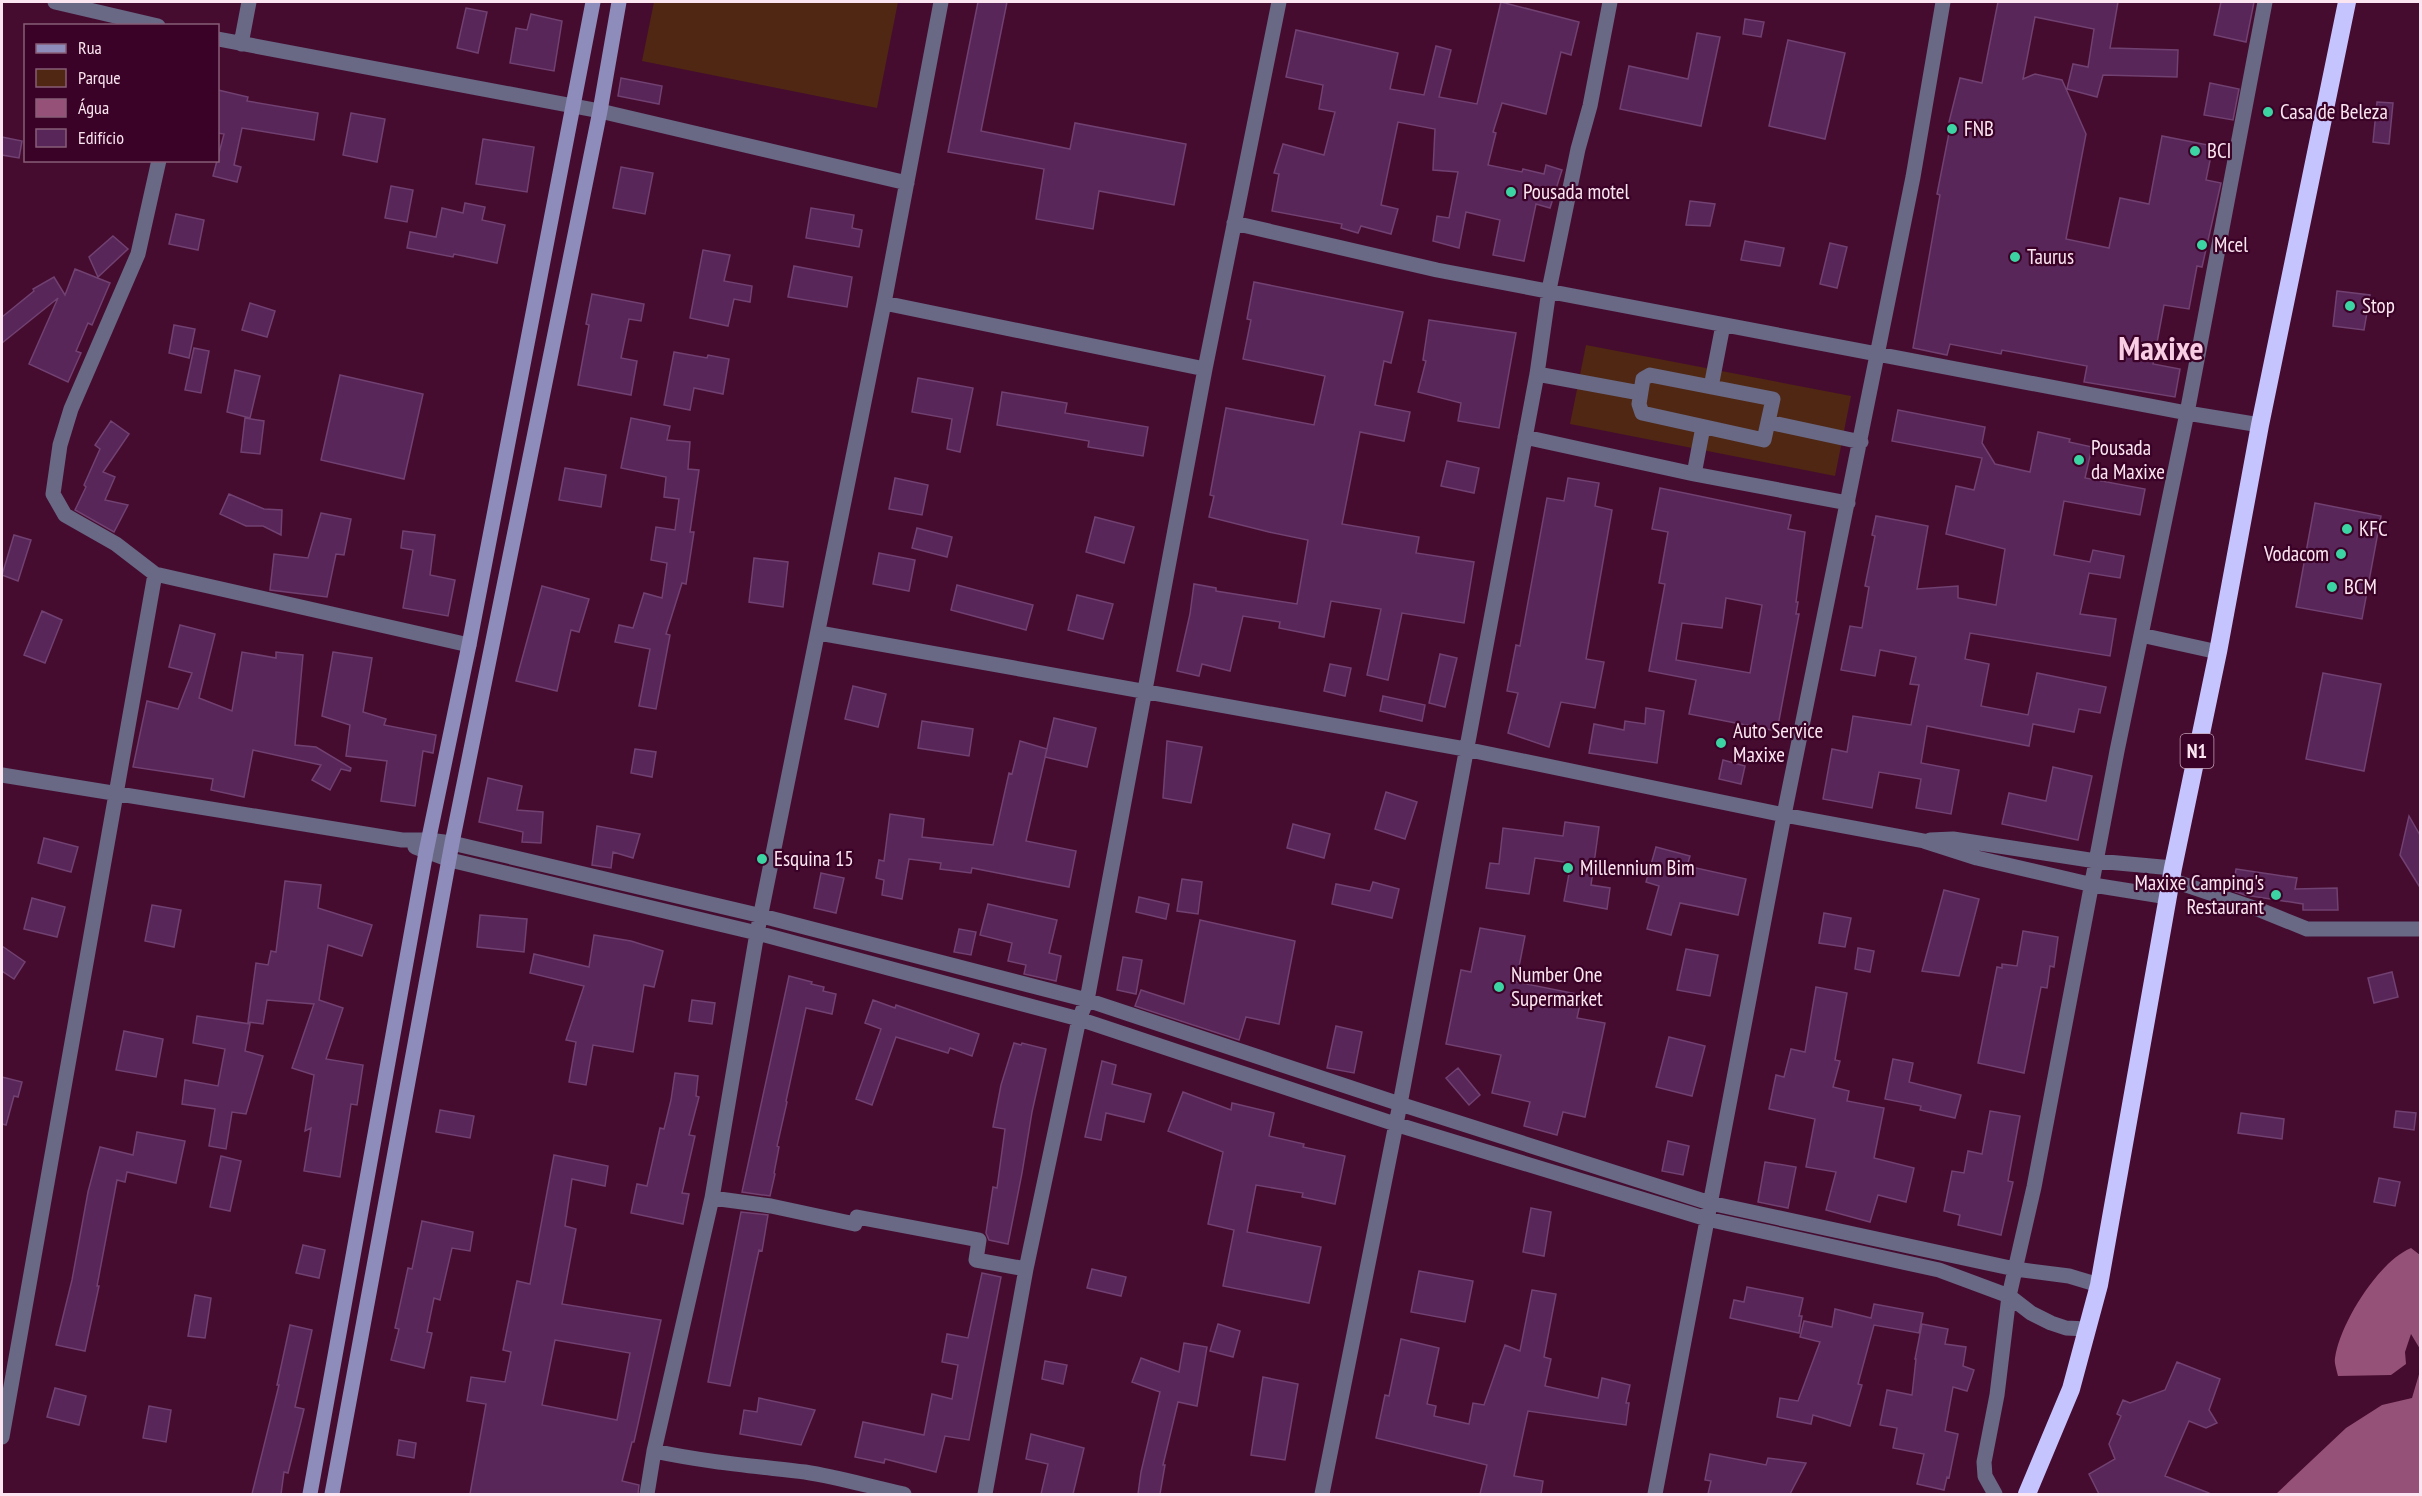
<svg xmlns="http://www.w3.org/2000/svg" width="2422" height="1496" viewBox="0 0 2422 1496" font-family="'PT Sans Narrow',sans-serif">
<rect width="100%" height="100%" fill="#450c30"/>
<path fill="#4f2713" d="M654,2H898L877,108L642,61Z
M1586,345L1851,396L1835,476L1570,424Z"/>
<path fill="#965178" d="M2411,1248L2420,1255V1349L2411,1334L2405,1352L2406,1364L2391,1375L2338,1376C2337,1371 2334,1363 2335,1358C2340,1323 2379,1261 2411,1248Z
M2420,1371V1494H2276L2346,1428L2382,1405L2412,1398Z"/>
<path fill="#582659" stroke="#714171" stroke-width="1.5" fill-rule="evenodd" d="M978,2H1007L981,131L1070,149L1075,123L1186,144L1174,205L1099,191L1093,229L1036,219L1044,169L948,152Z
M1501,2L1579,22L1571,55L1561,52L1546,114L1502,103L1493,132L1496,133L1488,165L1522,172L1523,169L1544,174L1546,165L1562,170L1550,208L1536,204L1524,261L1493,255L1500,220L1466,212L1459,248L1433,241L1437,216L1449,218L1458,172L1433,170L1435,129L1398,122L1381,205L1398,209L1391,234L1361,226L1358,233L1341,228L1342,224L1272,211L1279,174L1274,173L1283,144L1324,155L1335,112L1319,109L1323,85L1286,77L1296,30L1398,53L1390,89L1424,95L1436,46L1451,50L1439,97L1477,104Z
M1998,2H2118L2110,48L2178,50L2177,77L2103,75L2097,97L2067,89L2073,64L2088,67L2094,29L2035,17L2023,79L2035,74L2062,80L2086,134L2066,239L2109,248L2120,198L2149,204L2162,136L2213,146L2206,180L2221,183L2202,267L2197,266L2189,309L2164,305L2153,364L2180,369L2175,397L2084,382L2087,366L2002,350L2001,354L1950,344L1947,355L1913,348L1940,195L1937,194L1951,123L1949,122L1960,78L1982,83Z
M2221,2H2254L2246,42L2214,35Z
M466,8L487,12L478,53L457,48Z
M531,14L562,21L554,71L510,63L516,28L527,30Z
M1745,19L1764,22L1761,37L1743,34Z
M1697,33L1720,37L1701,126L1620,109L1629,66L1688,79Z
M1788,40L1845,53L1825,139L1769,126Z
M621,78L662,86L659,104L618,96Z
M2210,83L2239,89L2233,120L2204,115Z
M218,90L248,97L247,101L318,113L314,140L242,128L234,165L241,167L237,182L213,176L224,134L218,133Z
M2377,102L2393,103L2389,144L2373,142Z
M351,113L385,119L377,162L343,155Z
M2,137L22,141L19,158L2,155Z
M483,139L534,147L527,192L476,184Z
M621,167L653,173L645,214L613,208Z
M391,186L413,190L407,222L385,218Z
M1690,201L1715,204L1710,226L1686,225Z
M465,203L485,207L482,220L505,225L497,263L454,254L453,257L407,248L410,232L436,237L442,208L463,213Z
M811,208L854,215L852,228L862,230L859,247L806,238Z
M176,214L204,220L198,250L169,244Z
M113,236L128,249L98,277L89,257Z
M1745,241L1784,248L1780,266L1741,260Z
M1830,243L1847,247L1837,288L1820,284Z
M703,250L730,255L724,281L752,286L750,302L734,299L728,326L690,318Z
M794,266L852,277L847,307L788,297Z
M75,269L110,283L92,325L88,323L76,351L81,353L68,382L29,364L58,298L2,343V317L34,291L33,289L54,277L65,295Z
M1254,282L1403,312L1391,363L1384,361L1375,405L1410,412L1404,441L1360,432L1342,524L1419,537L1416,553L1474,562L1464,623L1402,613L1388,680L1367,675L1381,609L1331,601L1324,637L1279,628L1280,622L1243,616L1230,671L1202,664L1199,676L1177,671L1190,614L1194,584L1216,588V591L1297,604L1308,540L1269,532L1209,517L1214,496L1210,495L1226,408L1314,425L1325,376L1243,359L1251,320L1247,319Z
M2337,291L2370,295L2364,330L2333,326Z
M592,294L644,304L641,321L629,319L621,358L637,361L631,395L578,385L589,325L586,324Z
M250,303L275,311L267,337L242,330Z
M1429,320L1516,333L1499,428L1458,421L1461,403L1418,392L1426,361L1423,360Z
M174,325L195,329L189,358L169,353Z
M194,348L209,351L201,393L185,390Z
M674,352L707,358L708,355L729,359L723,394L694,388L690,410L664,405Z
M235,370L260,376L250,418L227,412Z
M340,375L423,394L404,479L321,460Z
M918,378L973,388L960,452L947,449L952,419L912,412Z
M1002,392L1067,403L1065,413L1148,427L1143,456L1088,447L1089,441L997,425Z
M1898,410L1985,427L1982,443L1995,464L2030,472L2038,432L2070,439L2069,442L2092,447L2085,478L2145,489L2140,515L2064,501L2054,555L2090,562L2093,550L2124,556L2120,578L2089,573L2080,614L2116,619L2110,656L1970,633L1965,659L1989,664L1981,706L2028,715L2037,673L2106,687L2100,713L2079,709L2074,732L2033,724L2029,746L1927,726L1921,763L1959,770L1951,814L1916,808L1921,779L1879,772L1872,808L1823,799L1832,749L1847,752L1853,716L1911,725L1919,685L1910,684L1916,657L1880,650L1875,676L1841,670L1850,626L1862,628L1869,587L1865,586L1875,536L1872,535L1876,516L1928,526L1917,589L1958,586V598L1996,605L2005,549L1946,534L1956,486L1974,490L1982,458L1892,441Z
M245,418L264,421L260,454L241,452Z
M631,418L670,426L667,440L690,442L688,469L699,470L690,532H694L686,584L682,583L666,634L670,635L656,709L639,706L650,649L615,642L619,625L633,628L644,593L662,598L667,563L651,560L656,527L675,530L679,499L664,497L666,477L621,468Z
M111,421L129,434L103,472L115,477L105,500L128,505L114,532L75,510L86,487L84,485L100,449L95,445Z
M1447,461L1479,468L1474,493L1441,486Z
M565,468L606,475L601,507L559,500Z
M895,478L928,485L922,515L889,509Z
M1568,478L1599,483L1595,506L1612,510L1586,659L1604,662L1595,708L1561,702L1549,747L1508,733L1518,693L1507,691L1516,645L1520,646L1547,498L1564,501Z
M1660,488L1791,515L1788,529L1805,532L1796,602H1798L1796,614H1799L1777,731L1689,714L1696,680L1649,671L1665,584L1659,583L1668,532L1652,529ZM1726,598L1762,605L1750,673L1676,660L1682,623L1722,628Z
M229,494L264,509L282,510L281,535L263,526H246L220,514Z
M2315,503L2381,516L2362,619L2296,607Z
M321,513L351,519L344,555L336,554L327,597L270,590L274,554L308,558Z
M1095,517L1134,527L1124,563L1086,552Z
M917,528L952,537L947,557L912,548Z
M403,531L435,535L430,575L455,580L448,616L403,608L413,550L401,548Z
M14,535L31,540L18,581L2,575Z
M879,553L915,560L909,591L873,584Z
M754,558L788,562L783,607L749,602Z
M957,585L1033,605L1026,630L951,610Z
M542,586L589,599L579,632L571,630L557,691L516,681Z
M1077,595L1113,604L1103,639L1068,630Z
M42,611L62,620L45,663L24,655Z
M180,625L215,634L199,698L232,711L242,652L276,658V652L303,655L295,745L316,747L351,768L350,771L341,769L330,790L312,780L321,765L253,750L244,797L211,790L213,779L133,767L147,701L178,709L192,673L169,667Z
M333,652L372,658L363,712L386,719L384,725L436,735L433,753L423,751L415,806L381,801L387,761L346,756L350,725L322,716Z
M1440,654L1457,658L1445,707L1429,703Z
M1330,664L1351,668L1345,696L1324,691Z
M2323,673L2381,684L2364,771L2306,759Z
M853,686L886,694L878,727L845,719Z
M1383,696L1425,705L1422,721L1380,711Z
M1646,708L1664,711L1657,763L1589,753L1594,724L1624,730L1625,721L1645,724Z
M1054,718L1096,728L1087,767L1045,757Z
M922,721L973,729L969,756L918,748Z
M1020,741L1047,749L1026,841L1076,851L1069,887L972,868L971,873L940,869L941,863L909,859L902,899L882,895L884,880L876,878L879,860L884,861L890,814L924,819L922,837L993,845L1009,773L1012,774Z
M1167,741L1202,747L1191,803L1163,798Z
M635,749L656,752L652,777L631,773Z
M1723,760L1745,766L1741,784L1719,779Z
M2053,767L2092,776L2078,840L2002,824L2009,793L2046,801Z
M488,778L522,786L517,810L543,812L541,843L522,842L523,832L479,822Z
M1386,792L1417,802L1405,839L1375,829Z
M2409,816L2421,837V889L2400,855Z
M1565,822L1599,827L1591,885L1610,888L1607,909L1564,901L1571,863L1535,858L1529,894L1486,888L1490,863L1499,864L1503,828L1563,836Z
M1293,824L1330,834L1324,858L1287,848Z
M597,826L640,834L633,858L613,852L611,868L592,865Z
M44,838L78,847L71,872L38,863Z
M1656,847L1690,856L1687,866L1746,879L1738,915L1680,903L1671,935L1647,929L1659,886L1646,882Z
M2236,869L2297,878L2295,889L2337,888L2338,910H2303V904L2245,895L2233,891Z
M821,873L844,878L836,913L814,908Z
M1182,879L1202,882L1198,914L1177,911Z
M285,881L321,885L318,908L372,925L362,956L328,945L319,1000L343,1008L326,1059L363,1065L357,1105L351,1104L340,1177L304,1171L311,1128L305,1131L314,1075L292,1068L314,1004L267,1000L263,1024L248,1022L256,963L268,965L271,951L276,952Z
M1373,882L1399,889L1392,918L1332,904L1336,884L1370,891Z
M1944,890L1979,899L1959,976L1922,971Z
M1139,897L1169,904L1166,919L1136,912Z
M32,898L65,907L57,937L24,929Z
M988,904L1057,920L1049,953L1061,956L1056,981L1024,974L1026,965L1008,961L1012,943L980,935Z
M152,905L181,910L174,947L145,941Z
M1824,913L1851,918L1845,947L1819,943Z
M480,915L527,919L524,952L477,947Z
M1200,920L1295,941L1279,1024L1246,1017L1239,1040L1135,1006L1141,990L1184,1004Z
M1480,928L1525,936L1516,982L1582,995L1577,1018L1605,1023L1585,1117L1563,1112L1557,1135L1524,1126L1530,1102L1492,1093L1501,1055L1446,1044L1461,970L1471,972Z
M959,929L976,932L971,955L954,952Z
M2023,931L2058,937L2054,967L2050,966L2047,988L2041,987L2024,1073L1978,1063L1997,967L2002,968V964L2017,966Z
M594,935L631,941L663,951L654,987L644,985L633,1052L593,1045L586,1085L569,1082L576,1042L566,1040L584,986L530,973L534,954L589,967Z
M2,946L25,962L14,979L2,971Z
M1858,948L1874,951L1870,972L1855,969Z
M1686,949L1718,955L1710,996L1677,990Z
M1123,957L1142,960L1136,994L1117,990Z
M2392,972L2398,997L2374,1003L2368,978Z
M789,976L812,982L811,984L824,987L823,991L836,994L832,1014L806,1008L786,1101L787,1102L777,1146L779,1147L774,1173L775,1174L770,1196L742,1192Z
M1816,987L1847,993L1835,1060L1840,1061L1833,1087L1849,1091L1847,1101L1884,1108L1874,1158L1914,1168L1906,1202L1878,1195L1870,1222L1826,1210L1836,1172L1806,1167L1815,1119L1769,1109L1776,1075L1784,1077L1791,1049L1805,1052Z
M692,1000L715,1003L712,1024L689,1021Z
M873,1000L895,1008L896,1005L979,1034L972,1056L950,1048L948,1053L896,1037L872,1105L856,1099L881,1029L865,1023Z
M197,1016L250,1024L245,1051L263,1056L246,1114L232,1112L226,1149L209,1146L215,1109L182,1104L185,1080L218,1086L225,1049L193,1043Z
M1336,1026L1362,1032L1354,1073L1327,1068Z
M124,1031L163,1039L156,1077L116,1070Z
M1669,1037L1705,1046L1692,1096L1656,1087Z
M1014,1043L1021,1045L1022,1043L1046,1049L1032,1112L1022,1173L1008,1244L989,1240L986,1233L993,1187L997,1188L1005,1129L993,1127L1001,1085Z
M1893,1059L1913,1063L1909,1082L1961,1095L1955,1118L1920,1110L1921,1106L1885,1099Z
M1102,1061L1116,1065L1112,1084L1151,1094L1144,1122L1106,1113L1101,1140L1085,1137Z
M1458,1068L1480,1095L1469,1105L1446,1078Z
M675,1073L698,1076L696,1096L699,1097L689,1135L695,1136L682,1193L689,1194L683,1224L631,1213L637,1184L647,1186L660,1128L664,1129L671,1100Z
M2,1077L22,1082L18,1097L14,1096L6,1125L2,1124Z
M1183,1092L1231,1110L1232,1103L1274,1113L1269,1136L1304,1144L1303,1147L1345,1156L1335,1204L1302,1197L1303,1193L1256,1185L1247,1232L1321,1247L1309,1303L1223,1286L1234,1230L1208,1224L1223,1152L1168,1131Z
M440,1110L474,1116L470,1138L436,1132Z
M1990,1111L2020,1116L2008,1181L2013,1182L2001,1235L1958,1225L1960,1215L1944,1211L1952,1171L1964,1173L1968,1151L1982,1154Z
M2396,1111L2416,1113L2414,1130L2394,1127Z
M2241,1113L2284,1119L2282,1139L2238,1133Z
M137,1132L185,1141L176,1183L127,1172L125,1182L117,1180L97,1286H99L85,1351L56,1345L72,1280L88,1192L100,1147L133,1155Z
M1668,1141L1689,1146L1683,1175L1662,1171Z
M554,1155L608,1166L605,1186L572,1179L565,1226L576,1229L562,1304L661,1320L634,1442H632L622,1481L639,1485L638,1494H470L486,1404L467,1401L471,1377L505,1382L511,1352L503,1350L517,1281L530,1284ZM555,1340L630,1353L617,1420L542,1405Z
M221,1156L241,1161L230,1211L210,1207Z
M1765,1162L1796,1167L1788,1208L1758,1202Z
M2379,1178L2400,1182L2395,1206L2374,1202Z
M1531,1208L1551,1212L1544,1256L1523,1252Z
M741,1212L768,1215L762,1251L759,1250L751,1287L730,1386L708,1382Z
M422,1221L473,1232L470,1251L452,1248L440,1300L434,1298L427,1332L432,1333L424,1368L391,1360L399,1329L395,1328L408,1268L412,1269Z
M303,1245L325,1250L319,1278L296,1273Z
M1092,1269L1126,1277L1121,1296L1087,1288Z
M1419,1271L1473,1281L1465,1322L1411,1312Z
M982,1273L1001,1277L969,1440L945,1436L936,1472L885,1459L884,1463L855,1457L863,1422L924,1435L932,1394L952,1399L958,1365L942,1362L947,1334L968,1338Z
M1747,1287L1803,1298L1799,1316H1802L1799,1333L1730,1318L1734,1300L1744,1302Z
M1532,1290L1556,1294L1544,1357L1551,1359L1545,1386L1598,1398L1602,1378L1630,1385L1626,1403H1629L1626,1425L1528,1411L1514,1476L1543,1481L1541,1494H1480L1487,1465L1376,1438L1385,1395L1389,1396L1401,1339L1439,1348L1427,1404L1436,1406L1434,1416L1469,1424L1473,1403L1484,1405L1505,1345L1520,1351Z
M195,1295L211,1298L205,1338L188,1336Z
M1874,1304L1923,1313L1919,1333L1874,1325L1858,1384L1862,1385L1850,1426L1813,1415L1811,1424L1777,1417L1780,1398L1798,1401L1820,1342L1800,1337L1804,1321L1832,1327L1835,1309L1871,1318Z
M1218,1324L1240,1331L1233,1357L1210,1351Z
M1922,1324L1948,1329L1945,1344L1966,1347L1963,1366L1974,1370L1967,1391L1953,1387L1945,1431L1958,1434L1949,1478L1947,1477L1944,1490L1917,1484L1924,1454L1893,1448L1897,1428L1880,1425L1887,1390L1912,1395L1916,1359H1915Z
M290,1325L312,1330L295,1407L304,1409L288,1473L284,1472L281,1494H252L279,1385H277Z
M1184,1343L1207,1347L1197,1406L1178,1402L1163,1465H1165L1160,1494H1138L1141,1472L1160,1392L1132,1382L1141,1358L1179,1372Z
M1045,1361L1067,1365L1063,1384L1042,1379Z
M2177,1362L2220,1379L2209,1410L2217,1423L2206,1428L2189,1421L2165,1476L2209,1493V1494H2099L2089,1474L2115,1459L2109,1444L2121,1416L2117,1414L2123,1400L2130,1403L2165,1390Z
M1263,1377L1298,1384L1285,1460L1251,1455Z
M55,1388L86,1396L79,1425L47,1417Z
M759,1398L815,1410L801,1445L740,1434L744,1410L757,1412Z
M149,1406L171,1410L166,1442L143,1438Z
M1031,1434L1084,1448L1073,1494H1041L1048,1464L1026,1459Z
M399,1440L416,1443L414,1458L397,1455Z
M1710,1454L1766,1465L1768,1458L1806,1463L1790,1494H1708L1711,1481L1705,1480Z"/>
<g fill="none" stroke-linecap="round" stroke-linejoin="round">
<path stroke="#696885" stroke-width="15" d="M55,2L158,26
M218,39L600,111L907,183
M241,44L249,2
M159,160L138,254L71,409L60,445L53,494L65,515L116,544L155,574L469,645
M1234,223L1437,270L2187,413L2260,425
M884,303L1205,369
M1537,374L1640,393
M1650,375L1773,399L1764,440L1642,413L1639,404L1643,379Z
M1711,387L1723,325
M1768,422L1861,442
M1525,437L1694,474L1848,503
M1695,469L1703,427
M819,633L1465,749L1784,815L1924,841L1977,858L2093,885L2168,897
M2141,635L2218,652
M2,775L402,840H428L452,843L762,916L1087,1000L1400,1104L1710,1203L2015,1269L2069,1276L2099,1285
M1930,840L1953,839L2096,861L2173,868
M415,847L450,860L757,933L1079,1019L1395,1124L1707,1219L1939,1270L2009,1296L2031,1313L2051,1323L2066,1328L2087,1329
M2171,880L2260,910L2307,929H2420
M712,1198L771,1206L855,1224L857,1217L979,1240L976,1260L1026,1269
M2,1437L155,574
M654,1451C705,1462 754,1466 805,1472C838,1477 871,1487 904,1494
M647,1494L654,1451L712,1198L757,933L884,303L941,2
M985,1494L1026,1269L1079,1019L1087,1000L1205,369L1279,2
M1322,1494L1400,1104L1537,374L1549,290L1578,149L1590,106L1610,2
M1655,1494L1784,815L1913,177L1943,2
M1995,1494L1985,1476L1984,1462L1997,1395L2009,1296L2034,1187L2117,751L2187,413L2265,2"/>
<path stroke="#8e8cbb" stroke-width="15" d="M310,1494L426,852L469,645L593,2
M332,1494L452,843L600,111L619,2"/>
<path stroke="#c6c4ff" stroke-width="18" d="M2027,1494L2071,1389L2099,1285L2173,868L2218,652L2260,425L2347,2"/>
</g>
<g fill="#3dd4a3" stroke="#3a0226" stroke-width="2">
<circle cx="2268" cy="112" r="6"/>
<circle cx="1952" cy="129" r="6"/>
<circle cx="2195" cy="151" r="6"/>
<circle cx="1511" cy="192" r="6"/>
<circle cx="2202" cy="245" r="6"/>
<circle cx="2015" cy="257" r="6"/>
<circle cx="2350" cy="306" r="6"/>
<circle cx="2079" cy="460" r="6"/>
<circle cx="2347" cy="529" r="6"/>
<circle cx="2341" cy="554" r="6"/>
<circle cx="2332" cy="587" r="6"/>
<circle cx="1721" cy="743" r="6"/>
<circle cx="762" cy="859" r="6"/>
<circle cx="1568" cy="868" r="6"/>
<circle cx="2276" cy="895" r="6"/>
<circle cx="1499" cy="987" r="6"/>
</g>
<g text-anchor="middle" stroke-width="4.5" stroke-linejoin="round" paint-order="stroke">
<rect fill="#3a0226" stroke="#c1a1b3" stroke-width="1.5" x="2180.5" y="734" width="33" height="34" rx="4.5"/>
<g font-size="20" font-weight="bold" fill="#fbe5f0">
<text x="2197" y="758">N1</text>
</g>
<g font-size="21" fill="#fbe5f0" stroke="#3a0226" text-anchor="start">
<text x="2280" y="119">Casa de Beleza</text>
<text x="1964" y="136">FNB</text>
<text x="2207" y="158">BCI</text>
<text x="1523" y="199">Pousada motel</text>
<text x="2214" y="252">Mcel</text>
<text x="2027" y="264">Taurus</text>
<text x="2362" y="313">Stop</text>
<text x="2091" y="455">Pousada<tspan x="2091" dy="24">da Maxixe</tspan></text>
<text x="2359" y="536">KFC</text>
<text x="2329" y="561" text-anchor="end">Vodacom</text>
<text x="2344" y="594">BCM</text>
<text x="1733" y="738">Auto Service<tspan x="1733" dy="24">Maxixe</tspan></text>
<text x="774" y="866">Esquina 15</text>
<text x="1580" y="875">Millennium Bim</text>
<text x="2264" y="890" text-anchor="end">Maxixe Camping's<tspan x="2264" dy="24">Restaurant</tspan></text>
<text x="1511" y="982">Number One<tspan x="1511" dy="24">Supermarket</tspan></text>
</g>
<g font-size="33" font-weight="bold" fill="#f9cde3" stroke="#3a0226">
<text x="2161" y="360">Maxixe</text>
</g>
</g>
<rect width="2422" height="1496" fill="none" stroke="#fbe5f0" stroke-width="6"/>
<rect x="24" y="24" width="195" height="138" fill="#3a0226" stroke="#875d77" stroke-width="1.5"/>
<rect x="36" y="44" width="30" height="9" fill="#8e8cbb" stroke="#875d77" stroke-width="1.5"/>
<text x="78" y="54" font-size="18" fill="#fbe5f0">Rua</text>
<rect x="36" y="69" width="30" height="18" fill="#4f2713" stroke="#875d77" stroke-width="1.5"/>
<text x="78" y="84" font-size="18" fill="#fbe5f0">Parque</text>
<rect x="36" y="99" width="30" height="18" fill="#965178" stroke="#875d77" stroke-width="1.5"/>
<text x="78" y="114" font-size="18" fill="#fbe5f0">Água</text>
<rect x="36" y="129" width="30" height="18" fill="#582659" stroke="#875d77" stroke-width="1.5"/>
<text x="78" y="144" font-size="18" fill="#fbe5f0">Edifício</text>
</svg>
